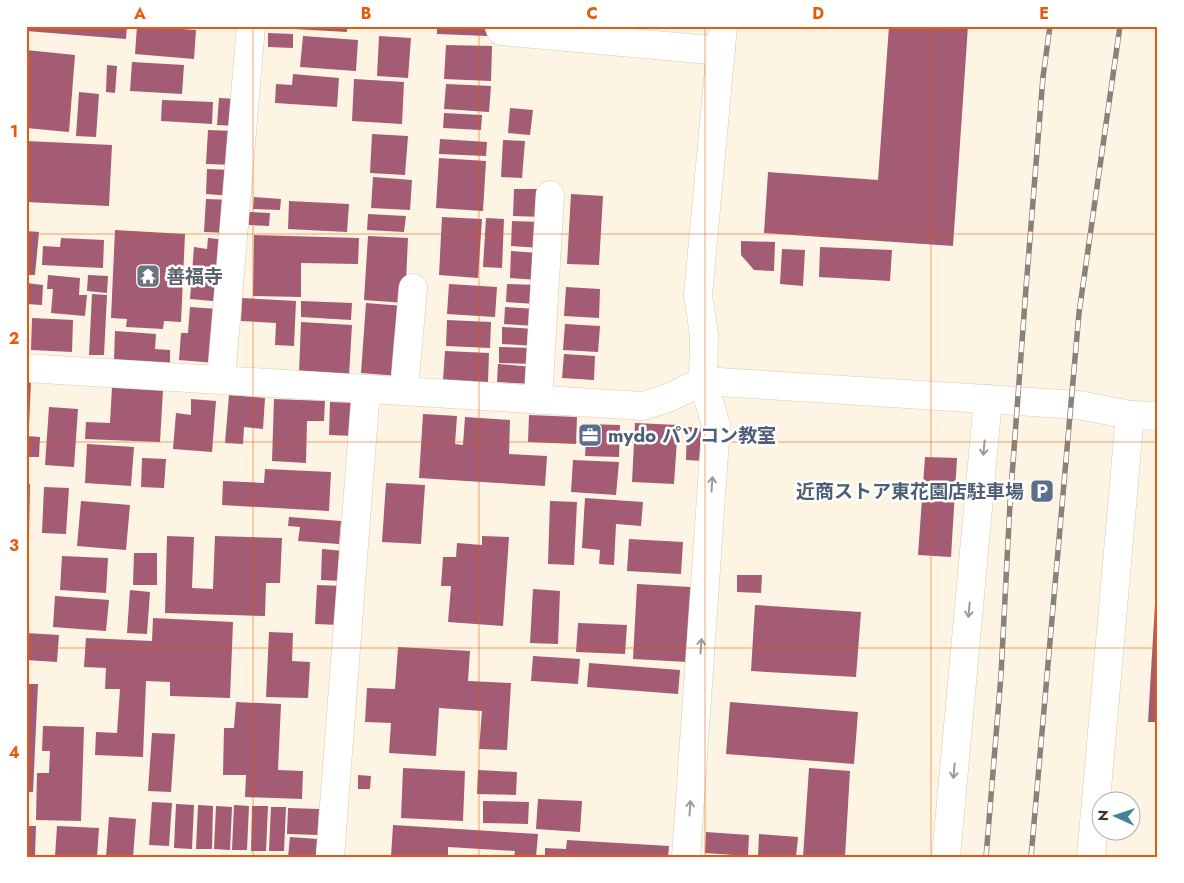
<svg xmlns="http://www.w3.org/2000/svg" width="1184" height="883" viewBox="0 0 1184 883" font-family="Jost,'Noto Sans JP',sans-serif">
<rect width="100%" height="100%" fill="#fdf4e3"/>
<path fill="#a35c73" d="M26,26H127L126,39L26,31Z
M137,26L196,30L194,59L135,54Z
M277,26H347V32L276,28Z
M437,26H488V36L437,34Z
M889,26H968L953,246L764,233L768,172L878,180Z
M268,33L293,34V48L268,47Z
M303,36L358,40L356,71L300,67Z
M379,36L411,38L408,78L377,76Z
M446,45L492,46L491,81L444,79Z
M26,50L75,55L69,132L26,128Z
M132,62L184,65L182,94L130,91Z
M107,65L117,66L115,93L106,92Z
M293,74L339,78L337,107L275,103L276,84L292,85Z
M354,79L404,82L402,124L352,121Z
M446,84L491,86L489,112L444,109Z
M79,92L99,94L96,137L76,136Z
M219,98L239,99L237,126L217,125Z
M162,100L213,102L212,124L161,121Z
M510,108L533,110L530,135L508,133Z
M444,113L482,115L481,130L443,128Z
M208,130L235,131L234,165L206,164Z
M372,134L408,136L405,175L370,173Z
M440,139L487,142L486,156L439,154Z
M503,140L525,141L522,178L501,177Z
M26,141L112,145L109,206L26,202Z
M439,158L486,161L483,211L436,208Z
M207,169L232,170V196L206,194Z
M373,177L412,180L410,210L371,208Z
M514,189H545L544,217L513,216Z
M571,194L603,196L599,265L567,264Z
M254,197L281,199L280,210L253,209Z
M206,199L230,200L229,233L204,232Z
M289,201L349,204L347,232L288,229Z
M249,212L270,213L269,226L249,225Z
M368,214L406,216L404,232L367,230Z
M442,217L482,219L478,278L439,275Z
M486,218L504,219L502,268L483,267Z
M512,221L542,222L541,248L511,246Z
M115,230L185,234L181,322L164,321L163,329L126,327L127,319L111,318Z
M26,231L39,232L35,275H26Z
M254,235L359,238L358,264L301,263V297L253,296Z
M368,236L408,238L405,303L364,300Z
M61,238L104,240L103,268L42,265L43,246L60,247Z
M208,238L227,240L223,302L190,299L194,247L207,249Z
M741,241L775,242L774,271L754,270L741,255Z
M820,247L892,250L890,281L819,277Z
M782,249L805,250L803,286L780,284Z
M511,251L539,253L538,280L510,278Z
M48,275L80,278L79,295H87L85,316L51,313L53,289H47Z
M88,275L108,276L107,293L87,291Z
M26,283L43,285L42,305L26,304Z
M449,284L497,287L495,317L447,314Z
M507,284L538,285L537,304L506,302Z
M566,287L600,289L599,318L564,316Z
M92,294L107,295L104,355H89Z
M242,298L296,301L294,346L275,345L276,323L241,321Z
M301,301L352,303L351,320L301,317Z
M366,303L404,306L399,376L361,373Z
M190,307L218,309L215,363L179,360L181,333H188Z
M505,307L536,309L535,326L504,324Z
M32,318L73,320L72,352L31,350Z
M447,320L491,322L490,348L446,346Z
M301,322L352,325L349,376L299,373Z
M565,324L600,326L598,352L563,350Z
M502,327L535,329V346L502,344Z
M115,331L156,334L155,349L170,350V364L114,360Z
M499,347L534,348L533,364L499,363Z
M445,351L489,353L488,383L443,380Z
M564,354L595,356L594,380L562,378Z
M498,364L533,367L532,384L497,382Z
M26,382H31L29,426H26Z
M112,387L163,390L160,442L85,439L86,422L110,423Z
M229,395L265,398L263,429L244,427L243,444L225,443Z
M191,399L216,401L212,452L173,449L176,413L191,415Z
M274,399L325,401L324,421H307L306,463L272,461Z
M330,402L356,403L354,436L329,435Z
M49,407L78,409L74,467L45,465Z
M423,414L457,416L455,444L463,445L465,417L510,420L509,454L547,456L545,486L419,478Z
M529,415L577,417L576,444L528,442Z
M635,423L678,425L674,484L632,482Z
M587,424L620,425L619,457L585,456Z
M687,427L705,428L704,461L686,460Z
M26,436L40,437L39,457H26Z
M87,444L134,447L131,486L85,483Z
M925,457L957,458L951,557L918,555Z
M142,458L166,459L164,488L141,487Z
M573,460L619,462L616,495L571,492Z
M265,469L331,472L329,511L222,505L223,481L264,483Z
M386,483L425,485L421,544L382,542Z
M26,484H30L29,534H26Z
M44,487L69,488L66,534L42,533Z
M585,498L643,502L641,526L616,524L614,565L599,564L600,550L582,548Z
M81,501L130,505L126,550L77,546Z
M550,501L577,502L574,565L548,564Z
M289,517L341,521L339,544L298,541L300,527L288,526Z
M167,536L194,537L192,588L213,589L215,536L282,538L280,583H266L265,616L165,613Z
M482,536L509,537L503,626L448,622L451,586H441L443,557H456L457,543L482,545Z
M629,539L683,542L681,574L627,571Z
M322,549L344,551L342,581L321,580Z
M134,553H157V585H133Z
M62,556L108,558L106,593L60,590Z
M737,575H762L761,593L737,592Z
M637,584L691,587L687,662L633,659Z
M317,585L342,586L340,625L315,624Z
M533,589L560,591L558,644L530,643Z
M130,590L150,592L147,634L127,633Z
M55,596L109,600L106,631L53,627Z
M1155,604H1158V722H1148Z
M755,605L861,612L856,677L751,671Z
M153,618L233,622L230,698L170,696V682L146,681L143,757L95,755L96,732L117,733L120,689H105L106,668L84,667L86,638L152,641Z
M578,623L627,625L625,654L576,652Z
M269,632L293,633L292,661L310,662L308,698L266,697Z
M26,633L59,635L57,662L26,660Z
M398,647L470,651L468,681L511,683L507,750L479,749L482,711L439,708L436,756L389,753L391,723L365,722L367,688L395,689Z
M533,656L580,659L578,684L531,681Z
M589,663L680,670L678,694L587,687Z
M26,684H38L33,792H26Z
M236,702L281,704L278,770L303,771L302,799L245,797L246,775H223L224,728H234Z
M730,702L858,712L854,764L726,754Z
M43,726L84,727L81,821L36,820L37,773H49L50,751H42Z
M152,733L175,734L171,792L148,791Z
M403,768L465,771L463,821L401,818Z
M809,768L850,771L845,857H803Z
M478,770L517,772L516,795L477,794Z
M358,775L371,776L370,789H358Z
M538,799L582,801L580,832L536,829Z
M483,801L529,802L528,824L483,823Z
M152,802L172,803L169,846L149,845Z
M176,804L194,805L192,849L174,848Z
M198,805L213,806L212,849H196Z
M234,805L249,806L247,850H232Z
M216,806L232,807L230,850L214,849Z
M252,806H268L266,851H251Z
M271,807H286L284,851H269Z
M288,808L319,809L318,835L287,834Z
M109,817L136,819L133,857H106Z
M393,825L538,834L536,857H514L515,851L448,847V857H391Z
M26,826H36L35,857H26Z
M57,826L99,828L97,857H55Z
M706,832L749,835L748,856L705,853Z
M759,834L798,837L796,857H758Z
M290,837L318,839L317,857H288Z
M567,840L669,846L668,857H545V848L566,849Z"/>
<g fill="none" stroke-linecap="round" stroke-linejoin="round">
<g stroke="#d8caaf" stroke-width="29">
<path id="minor" d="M499,26L501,31L721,51
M26,368L643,406L668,398L703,381L716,425L686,857
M221,379L251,26
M404,391L413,288
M538,400L550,195
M1130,415L1158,416
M330,857L366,389
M946,857L988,399"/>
</g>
<g stroke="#d8caaf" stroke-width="29">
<path id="tertiary" d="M723,26L698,295L704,334L703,381L1079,405L1130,415L1091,857"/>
</g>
<use href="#minor" stroke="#fff" stroke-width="28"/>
<use href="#tertiary" stroke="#fff" stroke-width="28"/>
<g stroke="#898275" stroke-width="5.5">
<path id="rail" d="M986,857L1001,675L1010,503L1026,288L1043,77L1050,26
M1031,857L1079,313L1120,26"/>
</g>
<use href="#rail" stroke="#fff" stroke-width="4" stroke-dasharray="11" stroke-linecap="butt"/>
</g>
<defs><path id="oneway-shaft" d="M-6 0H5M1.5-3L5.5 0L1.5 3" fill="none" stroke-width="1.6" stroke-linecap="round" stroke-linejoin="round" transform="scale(1.25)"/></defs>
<g stroke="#9c9a94">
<use href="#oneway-shaft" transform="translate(984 448) rotate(95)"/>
<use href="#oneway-shaft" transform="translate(712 484) rotate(-86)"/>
<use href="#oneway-shaft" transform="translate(969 610) rotate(95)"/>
<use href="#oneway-shaft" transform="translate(701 646) rotate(-86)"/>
<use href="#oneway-shaft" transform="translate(954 771) rotate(95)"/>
<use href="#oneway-shaft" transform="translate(690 808) rotate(-86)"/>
</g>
<path fill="none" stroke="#e8590c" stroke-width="1" stroke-opacity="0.55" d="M253,26V857M479,26V857M705,26V857M931,26V857M26,234H1158M26,442H1158M26,648H1158"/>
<defs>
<g id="temple-square" transform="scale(1.25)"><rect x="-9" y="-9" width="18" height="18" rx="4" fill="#6b7280" stroke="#fff"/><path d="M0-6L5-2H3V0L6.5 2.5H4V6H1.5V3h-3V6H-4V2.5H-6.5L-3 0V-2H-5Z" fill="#fff"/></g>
<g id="office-square" transform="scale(1.25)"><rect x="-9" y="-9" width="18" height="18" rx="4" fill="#5c6f8a" stroke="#fff"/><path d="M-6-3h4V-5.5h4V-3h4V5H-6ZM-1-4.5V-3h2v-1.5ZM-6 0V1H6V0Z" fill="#fff"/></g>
<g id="parking-square" transform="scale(1.25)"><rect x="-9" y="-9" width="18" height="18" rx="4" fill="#5c6f8a" stroke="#fff"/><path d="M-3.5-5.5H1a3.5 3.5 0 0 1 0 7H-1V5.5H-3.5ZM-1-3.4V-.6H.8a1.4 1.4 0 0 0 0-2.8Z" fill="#fff"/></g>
</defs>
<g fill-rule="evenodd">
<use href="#temple-square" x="148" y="276"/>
<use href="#office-square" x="590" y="435"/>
<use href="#parking-square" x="1042" y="491"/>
</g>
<g text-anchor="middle" stroke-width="5" stroke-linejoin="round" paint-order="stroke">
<g font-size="19" font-weight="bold" fill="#5b616d" stroke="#fff" text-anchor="start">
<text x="166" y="283">善福寺</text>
</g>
<g font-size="19" font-weight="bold" fill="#4e5e75" stroke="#fff" text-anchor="start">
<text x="608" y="442">mydo パソコン教室</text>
<text x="1024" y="498" text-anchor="end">近商ストア東花園店駐車場</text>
</g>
</g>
<rect width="1184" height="883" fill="none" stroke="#ffffff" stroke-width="55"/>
<g transform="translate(1116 816) rotate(273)"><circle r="24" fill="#ffffff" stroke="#b0aea9"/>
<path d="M0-4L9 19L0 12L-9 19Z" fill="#448298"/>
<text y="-8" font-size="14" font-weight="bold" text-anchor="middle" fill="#393429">N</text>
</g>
<rect x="28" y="28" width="1128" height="828" fill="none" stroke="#e8590c" stroke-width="2"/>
<g font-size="16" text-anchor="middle" font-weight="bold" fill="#e8590c">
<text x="140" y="19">A</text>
<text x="366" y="19">B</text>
<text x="592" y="19">C</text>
<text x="818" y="19">D</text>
<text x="1044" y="19">E</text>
<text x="14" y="137">1</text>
<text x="14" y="344">2</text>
<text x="14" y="551">3</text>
<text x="14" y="758">4</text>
</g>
</svg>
